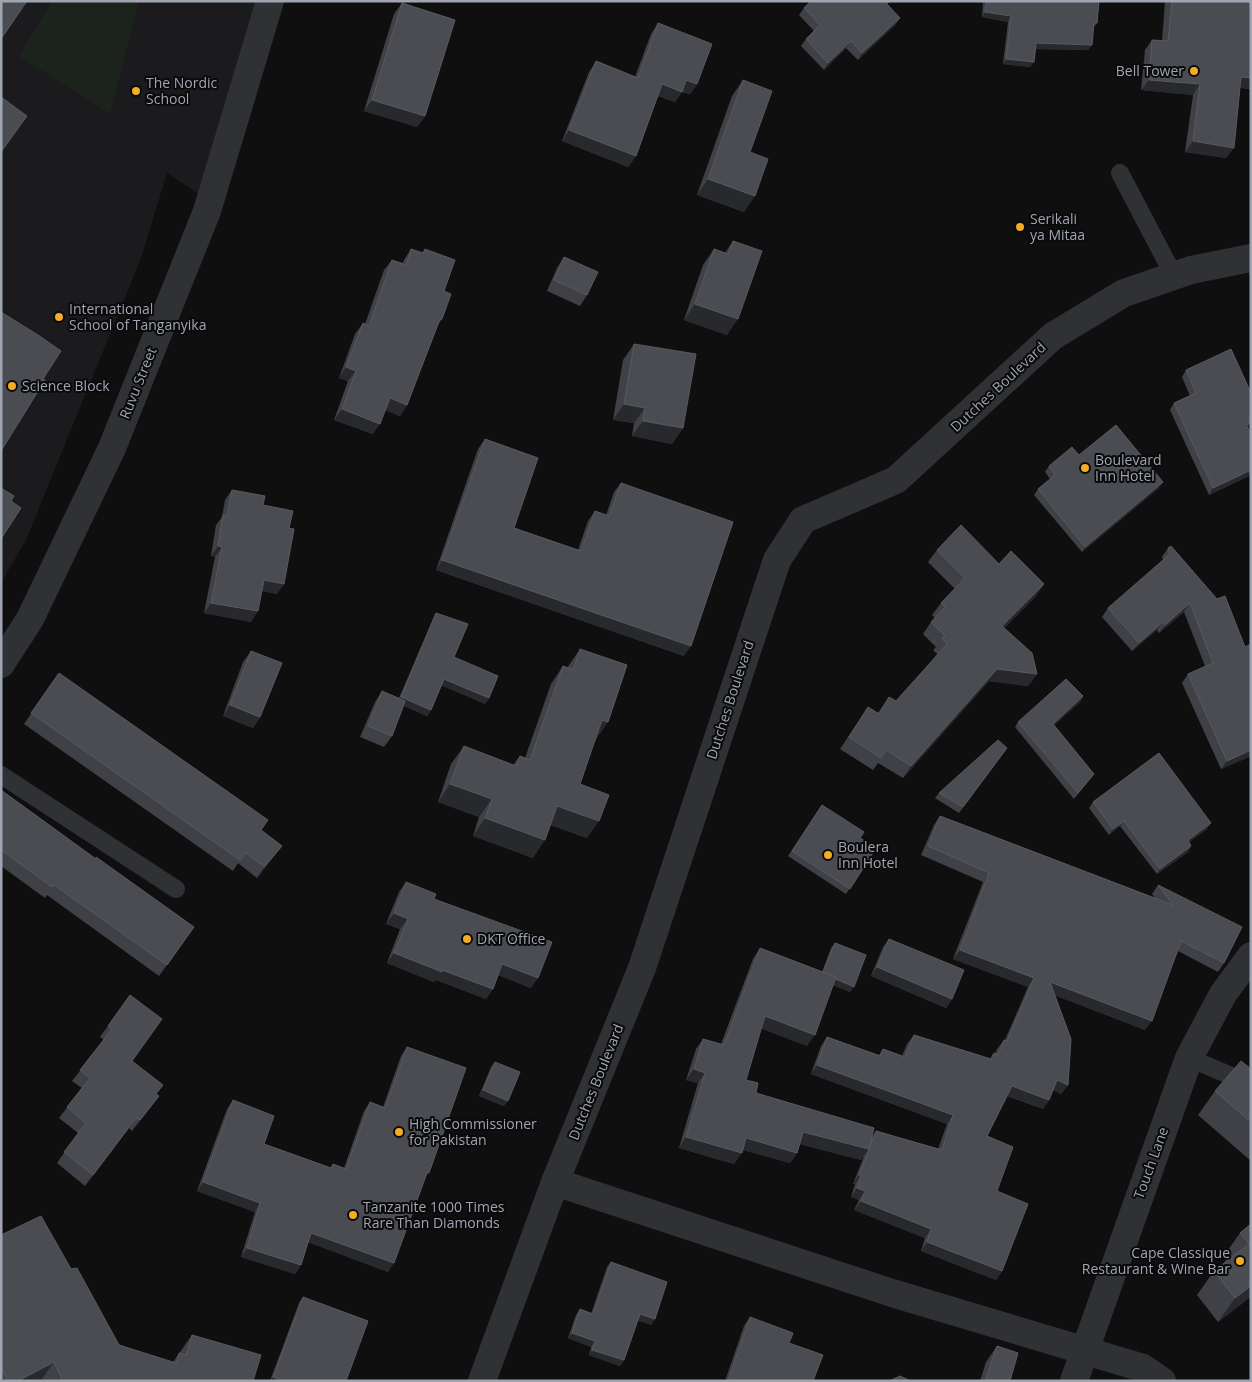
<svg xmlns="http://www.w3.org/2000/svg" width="1252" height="1382" viewBox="0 0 1252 1382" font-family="'Open Sans',sans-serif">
<rect width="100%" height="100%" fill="#0f0f10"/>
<path fill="#1b1b1d" d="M1,1H259L203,197L167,173L141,258L26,540L1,583Z"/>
<path fill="#1b231c" d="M52,1H139L110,114L19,56Z"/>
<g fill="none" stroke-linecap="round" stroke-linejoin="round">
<path stroke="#303135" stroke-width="18" d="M1120,173L1174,276
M1,775L176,889
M1189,1058L1229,1075L1251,1091"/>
<path stroke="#303135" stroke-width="28" d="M1,664L30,619L112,448L207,211L270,1
M555,1182L892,1293L1143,1368L1162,1381
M482,1381L555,1182L642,968L777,560L803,520L896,480L1053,336L1124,293L1191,270L1251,258
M1074,1381L1189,1058L1223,994L1251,956"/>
</g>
<path fill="#404146" d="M889,1L887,5L900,18L895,25L858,60L846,48L824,70L801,46L806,39L814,31L799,15L804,8Z
M983,1H1099L1097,23L1093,28L1092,45L1088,50L1036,49L1034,62L1030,67L1003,64L1008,22L982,17Z
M1165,1H1251V89L1240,88L1226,158L1185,152L1193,95L1141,90L1145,50L1152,40L1162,41Z
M402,3L425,116L417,127L364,111L394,14Z
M658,23L697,84L690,94L682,92L675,102L658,96L636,156L628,167L562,141L589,72L596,61L635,77L651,34Z
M743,80L750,152L744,212L697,195L732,96Z
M733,241L727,335L684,320L703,265L714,249L725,253Z
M411,249L422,253L425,249L444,291L442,319L437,326L407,405L400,416L385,410L373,434L334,420L348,381L339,378L355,334L363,323L365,324L384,270L392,260L403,263L404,260Z
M564,257L587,295L580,306L547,291L557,268Z
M634,344L683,428L672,444L632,436L634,423L613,420L623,360Z
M1186,370L1248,429L1251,475L1209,495L1170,410L1174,403L1190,396L1182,377Z
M485,439L514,528L578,550L588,521L595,511L606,515L614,492L621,483L684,656L436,570L478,449Z
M1049,466L1159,488L1082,552L1034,495L1038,489L1050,479L1045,472Z
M232,490L263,505L289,528L277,594L262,591L251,622L204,613L215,557L211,556L216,525L222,517L225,500Z
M1168,548L1251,756L1221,769L1182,683L1188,674L1205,666L1184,612L1159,633L1157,630L1132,651L1102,617L1108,608L1163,560L1162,557Z
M937,550L999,564L1044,584L1036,596L1004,628L1037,674L1028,686L989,681L903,778L878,763L873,770L840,749L868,707L878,713L889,697L896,701L938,655L933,650L936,647L923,634L931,622L935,618L932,615L941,603L955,589L928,562Z
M436,613L454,657L489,698L485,704L442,685L431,710L427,716L404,706L392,736L384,747L360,737L375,702L382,691L399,698L433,619Z
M580,649L608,722L595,740L580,784L587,838L550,825L533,858L473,836L479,817L438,802L451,764L464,746L513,765L520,756L525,758L551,684L563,666L567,668Z
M251,651L260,717L253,728L223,716L243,662Z
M59,673L282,846L257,878L238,863L233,871L24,724Z
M1083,696L1080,702L1054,725L1094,774L1074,799L1015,727L1018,722Z
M1007,748L959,813L935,798L939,793Z
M1,790L96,859L194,927L159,976L47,895L45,898L1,866Z
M1093,802L1207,829L1189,842L1191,846L1188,852L1157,874L1120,826L1109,835L1089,808Z
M822,805L860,838L876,848L846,894L788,856Z
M940,816L1155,898L1152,894L1158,885L1224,963L1218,972L1178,951L1145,1030L1055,995L1068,1085L1061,1094L1053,1090L1049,1100L1043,1109L1007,1096L987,1136L997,1191L1002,1271L996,1280L921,1251L925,1238L854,1210L859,1200L851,1197L855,1184H853L864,1156L861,1160L800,1144L797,1153L790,1163L743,1150L734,1164L679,1148L698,1083L686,1080L696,1049L703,1039L721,1044L753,959L760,948L822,972L831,948L835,943L850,992L833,985L807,1046L761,1028L746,1080L756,1093L872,1137L876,1131L938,1149L947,1124L811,1074L821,1046L827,1037L879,1055L883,1049L902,1056L907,1044L914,1035L990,1059L994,1053L995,1054L997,1049L1004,1040H1005L1028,987L953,959L983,882L921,855L934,825Z
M406,882L434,899L531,988L498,975L493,989L486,999L436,980L434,982L387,963L400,929L386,924L399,892Z
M889,939L952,999L946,1008L871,976L883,947Z
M130,995L132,1061L156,1095L159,1096L132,1131L129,1128L85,1186L57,1163L78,1133L59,1118L82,1088L72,1081L104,1040L100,1037Z
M407,1047L425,1179L388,1272L308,1242L301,1265L295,1274L241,1257L255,1212L197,1191L227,1109L233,1100L264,1144L331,1168L333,1164L344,1168L364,1111L370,1102L383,1107L401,1056Z
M495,1062L504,1106L479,1096L491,1067Z
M1251,1069V1161L1198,1115L1215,1091Z
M1251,1224V1300L1249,1298L1218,1322L1197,1295L1214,1271L1226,1261L1223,1257L1240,1233Z
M1,1235L71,1269L119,1345L173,1362L192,1335L253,1381H43L42,1379L39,1381H1Z
M611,1262L655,1319L651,1325L638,1320L624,1360L620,1366L589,1355L591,1347L568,1338L576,1315L580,1309L591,1314L607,1267Z
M303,1297L346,1381H270L299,1303Z
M750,1317L789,1343L813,1381H725L744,1326Z
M997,1346L1010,1381H980L986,1362Z"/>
<path fill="#28292c" d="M985,12L1011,16L1008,22L982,17Z
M900,18L895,25L858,60L862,53Z
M851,41L846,48L824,70L828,63Z
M1036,43L1092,45L1088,50L1033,49Z
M1006,59L1034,62L1030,67L1003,64Z
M1241,77L1251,78V89L1233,87Z
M686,80L697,84L690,94L679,90Z
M1149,80L1200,84L1193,95L1141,90Z
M662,84L682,92L675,102L655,95Z
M372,100L425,116L417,127L364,111Z
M569,130L636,156L628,167L562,141Z
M1193,141L1234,148L1226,158L1185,152Z
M708,179L755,196L744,212L697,195Z
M695,304L738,319L727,335L684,320Z
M346,367L356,371L348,381L339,378Z
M390,398L407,405L400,416L382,409Z
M624,404L645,408L634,423L613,420Z
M342,409L380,424L373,434L334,420Z
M643,421L683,428L672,444L632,436Z
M1251,423V428L1242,432L1246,425Z
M1251,470V475L1209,495L1213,488Z
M1163,482L1159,488L1082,552L1085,547Z
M218,546L222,547L215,557L211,556Z
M442,560L691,646L684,656L436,570Z
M264,580L284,584L277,594L257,590Z
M1044,584L1036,596L994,638L1002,626Z
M211,603L258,611L251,622L204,613Z
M1190,603L1184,612L1159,633L1165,625Z
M1163,622L1157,630L1132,651L1139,643Z
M997,669L1037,674L1028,686L989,681L903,778L911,766Z
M444,679L489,698L485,704L440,685Z
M1083,696L1080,702L1049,730L1053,724Z
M401,697L431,710L427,716L397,703Z
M230,705L260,717L253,728L223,716Z
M602,720L608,722L595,740L589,737Z
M1251,750V756L1221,769L1227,761Z
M450,784L492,799L479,817L438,802Z
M557,806L599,821L587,838L545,823Z
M485,818L545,840L533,858L473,836Z
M1124,821L1120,826L1109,835L1113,829Z
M1211,823L1207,829L1184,846L1188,840Z
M282,846L274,856L257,878L264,867Z
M1191,846L1188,852L1157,874L1160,869Z
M394,913L408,919L400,929L386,924Z
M960,950L1034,978L1028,987L953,959Z
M394,953L442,970L493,989L486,999L436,980L434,982L387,963Z
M502,964L538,978L531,988L495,974Z
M877,967L952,999L946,1008L871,976Z
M823,974L854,987L850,992L819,980Z
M1050,982L1152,1021L1145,1030L1043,991Z
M765,1016L815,1035L807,1046L757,1027Z
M817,1065L953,1115L947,1124L811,1074Z
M694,1069L705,1073L698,1083L686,1080Z
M1057,1080L1068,1085L1061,1094L1051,1089Z
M1012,1086L1049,1100L1043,1109L1005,1095Z
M483,1090L508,1101L504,1106L479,1096Z
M159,1096L151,1107L132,1131L140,1120Z
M136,1118L129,1128L85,1186L93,1175Z
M803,1132L869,1149L861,1160L795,1143Z
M686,1137L742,1153L734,1164L679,1148Z
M746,1138L797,1153L790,1163L739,1149Z
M859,1175H861L855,1184H853Z
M203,1182L260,1203L255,1212L197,1191Z
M857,1188L865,1191L859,1200L851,1197Z
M861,1201L931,1229L925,1238L854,1210Z
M311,1233L394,1263L388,1272L305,1241Z
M927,1242L1002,1271L996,1280L921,1251Z
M247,1248L301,1265L295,1274L241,1257Z
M1251,1286V1296L1249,1298L1218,1322L1235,1298Z
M640,1314L655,1319L651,1325L636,1320Z
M572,1333L595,1341L591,1347L568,1338Z
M592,1350L624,1360L620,1366L589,1355Z
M54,1362L42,1379L39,1381H18Z
M273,1377L283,1381H271Z"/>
<path fill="#4b4c52" stroke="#585a61" d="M1,1H27L1,39Z
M811,1H889L887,4L900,18L862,53L851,41L828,63L806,39L820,25L804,8Z
M987,1H1099L1097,23H1094L1092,45L1036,43L1034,62L1006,59L1011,16L985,12Z
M1172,1H1251V78L1241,77L1234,148L1193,141L1200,84L1149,80L1152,40L1168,41Z
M402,3L455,20L425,116L372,100Z
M658,23L712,44L697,84L686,80L682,92L662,84L636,156L569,130L596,61L638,78Z
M743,80L772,91L750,152L768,159L755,196L708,179Z
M1,97L27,116L1,152Z
M733,241L762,251L738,319L695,304L714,249L728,254Z
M411,249L423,253L425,249L455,260L444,291L451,294L442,319H440L407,405L390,398L380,424L342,409L356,371L346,367L363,323L369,326L392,260L406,265Z
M564,257L598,272L587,295L554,280Z
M1,312L38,335L61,351L43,379L45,380L1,451Z
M634,344L696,354L683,428L643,421L645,408L624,404Z
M1231,349L1251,393V423L1246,425L1251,434V470L1213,488L1174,403L1196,393L1186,370Z
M1116,425L1163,482L1085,547L1038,489L1055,475L1049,466L1072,447L1079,455Z
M485,439L538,458L514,528L581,551L595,511L609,516L621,483L733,522L691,646L442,560Z
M1,488L14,496L11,501L21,508L1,539Z
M232,490L265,496L263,505L293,511L289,528L294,529L284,584L264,580L258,611L211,603L222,547L218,546L223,515L227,516Z
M961,525L999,564L1011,551L1044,584L1002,626L1032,653L1037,674L997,669L911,766L886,750L881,758L849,737L868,707L879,714L889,697L896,701L947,644L942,638L945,636L931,622L945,607L941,603L965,578L937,550Z
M1171,546L1217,599L1225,596L1245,647L1251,644V750L1227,761L1188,674L1213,663L1190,603L1165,625L1163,622L1139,643L1108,608L1170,554L1168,548Z
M436,613L468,624L454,657L498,676L489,698L444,679L431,710L401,697Z
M580,649L627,665L608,722L602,720L580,784L609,795L599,821L557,806L545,840L485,818L492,799L450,784L464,746L516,766L520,756L530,760L563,666L573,670Z
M251,651L282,663L260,717L230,705Z
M59,673L268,820L261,830L282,846L264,867L246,853L240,860L31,713Z
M1066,679L1083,696L1053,724L1094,774L1078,793L1018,722Z
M382,691L405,701L392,736L368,726Z
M998,740L1007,748L963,807L939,793Z
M1159,753L1211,823L1188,840L1191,846L1160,869L1124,821L1113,829L1093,802Z
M1,790L96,859V857L194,927L167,965L54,885L52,887L1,850Z
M822,805L864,832L860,838L876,848L850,889L792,851Z
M940,816L1173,905L1158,885L1242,927L1224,963L1181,941L1152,1021L1050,982L1071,1039L1068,1085L1057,1080L1049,1100L1012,1086L987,1136L1013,1147L997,1191L1028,1204L1002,1271L927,1242L931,1229L861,1201L865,1191L857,1188L861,1175H859L876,1131L942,1150L953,1115L817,1065L827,1037L880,1056L883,1049L905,1057L914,1035L991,1059L994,1053L998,1055L1004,1040L1007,1041L1034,978L960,950L989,873L928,846Z
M406,882L436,894L434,899L552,942L538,978L502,964L493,989L442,970V972L394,953L408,919L394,913Z
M889,939L964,970L952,999L877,967Z
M835,943L866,955L854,987L836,979V977L823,972Z
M760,948L836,977L815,1035L765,1016L746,1080L758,1083L756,1093L874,1128L869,1149L803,1132L797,1153L746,1138L742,1153L686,1137L705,1073L694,1069L703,1039L724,1045Z
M130,995L162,1019L132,1061L163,1085L156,1094L159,1096L140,1120L136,1118L93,1175L64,1152L86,1123L67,1107L90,1078L80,1070L112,1029L108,1026Z
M407,1047L466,1068L429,1173H427L394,1263L311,1233L301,1265L247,1248L260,1203L203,1182L233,1100L274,1116L264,1144L331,1168L333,1164L346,1169L370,1102L385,1108Z
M1241,1061L1251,1069V1122L1215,1091Z
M495,1062L520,1072L508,1101L483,1090Z
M41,1216L71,1269L77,1268L119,1345L176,1363L179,1353L186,1355L192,1335L261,1355L253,1381H63L54,1362L18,1381H8L1,1367V1235Z
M1251,1224V1286L1235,1298L1214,1271L1249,1244L1240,1233Z
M611,1262L667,1282L655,1319L640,1314L624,1360L592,1350L595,1341L572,1333L580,1309L593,1314Z
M303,1297L368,1321L346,1381H283L273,1377Z
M750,1317L793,1333L789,1343L823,1355L813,1381H728Z
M997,1346L1018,1353L1010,1381H985Z
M900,1376L911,1381H889Z"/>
<g fill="#f3ad24" stroke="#0a0a0b" stroke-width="2">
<circle cx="1194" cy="71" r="5"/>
<circle cx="136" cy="91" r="5"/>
<circle cx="1020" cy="227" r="5"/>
<circle cx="59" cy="317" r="5"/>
<circle cx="12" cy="386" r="5"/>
<circle cx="1085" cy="468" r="5"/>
<circle cx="828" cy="855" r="5"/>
<circle cx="467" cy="939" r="5"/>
<circle cx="399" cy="1132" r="5"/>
<circle cx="353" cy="1215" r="5"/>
<circle cx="1240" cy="1261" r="5"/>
</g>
<g text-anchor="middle" stroke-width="4" stroke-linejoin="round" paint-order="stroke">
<g font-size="14" fill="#a0a5b2" stroke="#0a0a0b" text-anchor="start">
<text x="1184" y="76" text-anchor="end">Bell Tower</text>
<text x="146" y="88">The Nordic<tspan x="146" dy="16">School</tspan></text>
<text x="1030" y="224">Serikali<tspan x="1030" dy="16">ya Mitaa</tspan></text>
<text x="69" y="314">International<tspan x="69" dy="16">School of Tanganyika</tspan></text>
<text x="22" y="391">Science Block</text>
<text x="1095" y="465">Boulevard<tspan x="1095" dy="16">Inn Hotel</tspan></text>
<text x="838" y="852">Boulera<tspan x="838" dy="16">Inn Hotel</tspan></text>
<text x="477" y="944">DKT Office</text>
<text x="409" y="1129">High Commissioner<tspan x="409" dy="16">for Pakistan</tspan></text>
<text x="363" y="1212">Tanzanite 1000 Times<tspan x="363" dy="16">Rare Than Diamonds</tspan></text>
<text x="1230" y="1258" text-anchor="end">Cape Classique<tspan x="1230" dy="16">Restaurant &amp; Wine Bar</tspan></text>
</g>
<g font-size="14" fill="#a0a5b2" stroke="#0a0a0b">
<text transform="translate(138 383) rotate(-68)" y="5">Ruvu Street</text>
<text transform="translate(998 387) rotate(-43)" y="5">Dutches Boulevard</text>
<text transform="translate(730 700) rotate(-72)" y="5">Dutches Boulevard</text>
<text transform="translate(596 1082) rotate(-68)" y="5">Dutches Boulevard</text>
<text transform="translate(1151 1163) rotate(-70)" y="5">Touch Lane</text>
</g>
</g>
<rect width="1252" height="1382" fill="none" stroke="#a0a5b2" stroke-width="5"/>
</svg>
